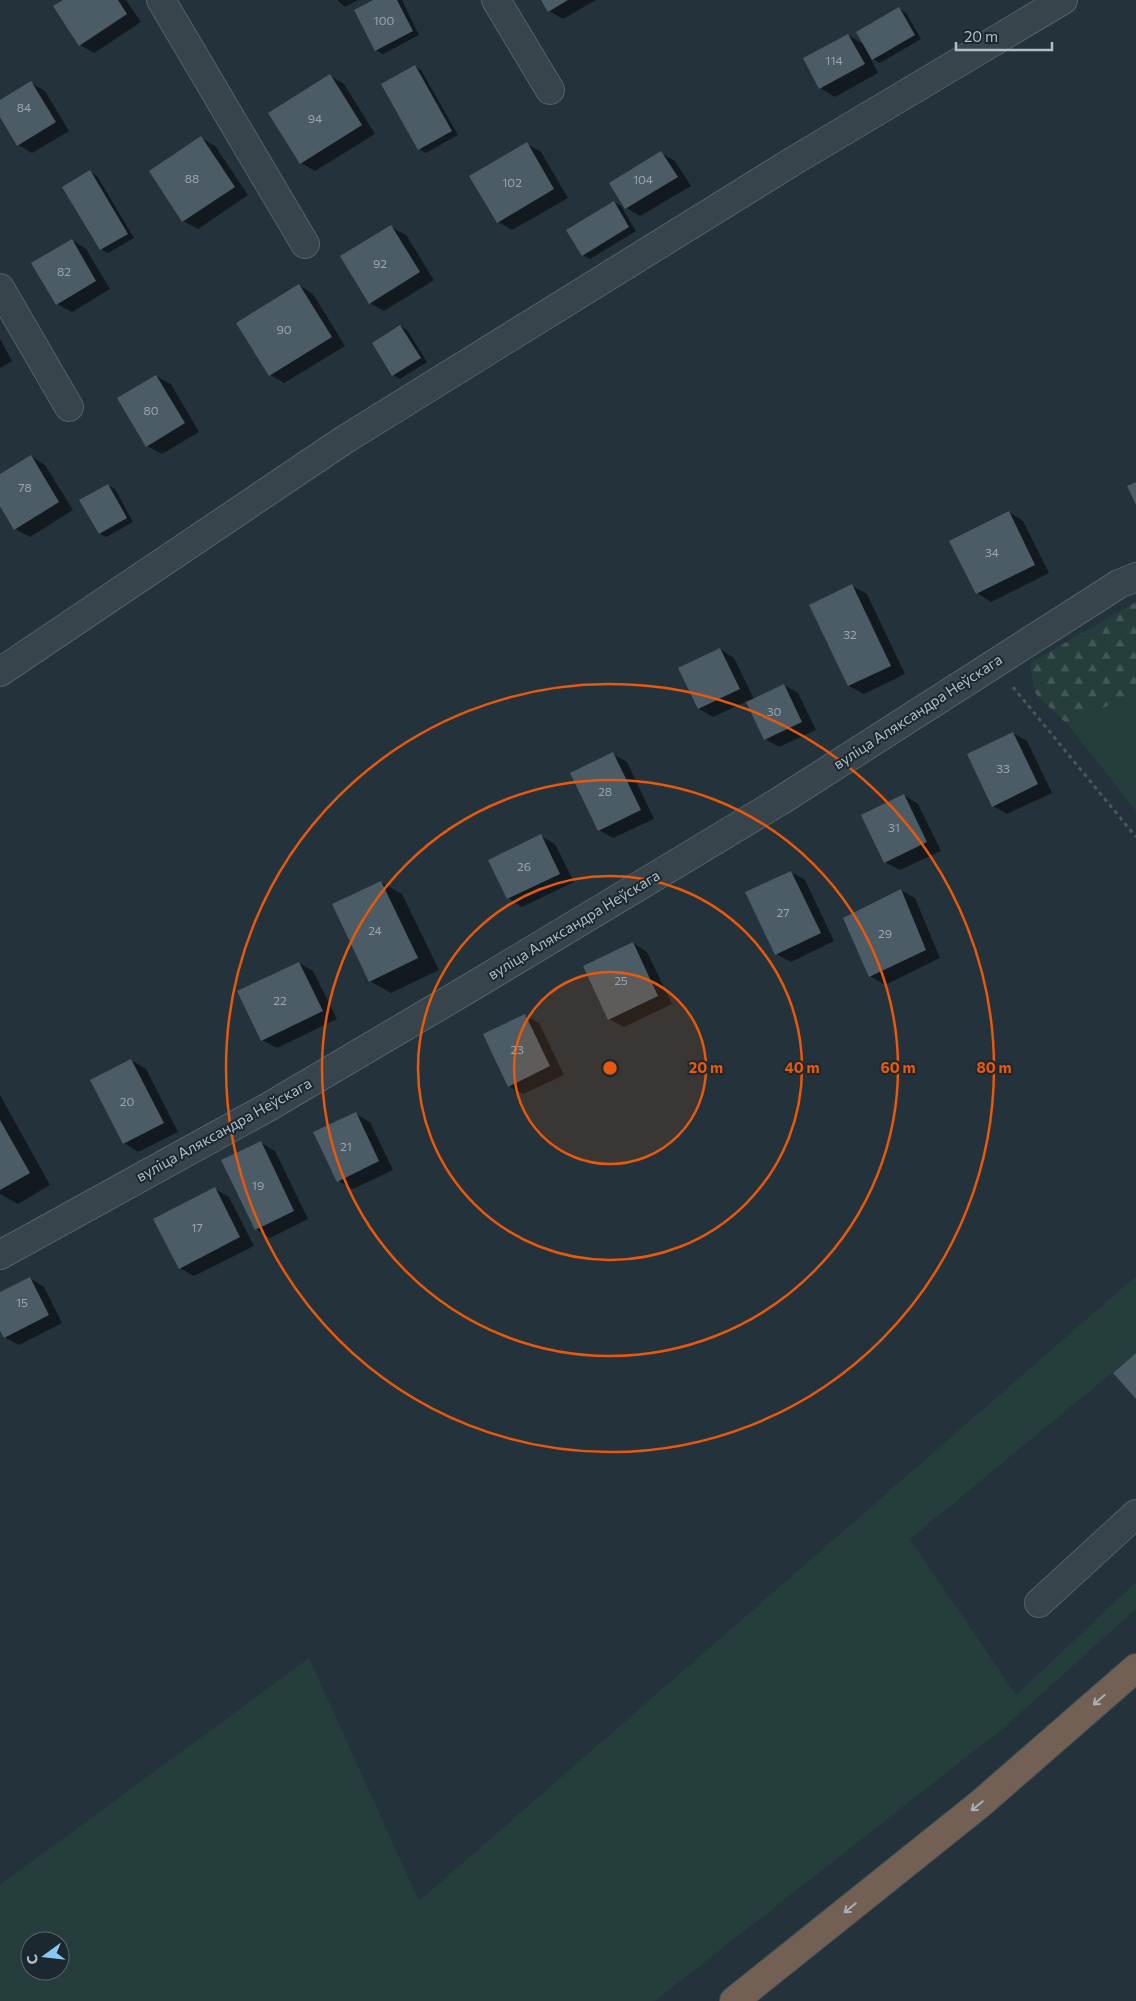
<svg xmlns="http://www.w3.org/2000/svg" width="1136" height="2001" viewBox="0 0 1136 2001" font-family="Commissioner,sans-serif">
<defs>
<pattern id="forest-firs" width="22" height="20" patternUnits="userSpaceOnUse" patternTransform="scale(1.25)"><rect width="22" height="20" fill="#263e3b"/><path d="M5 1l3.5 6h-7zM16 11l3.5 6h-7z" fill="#435856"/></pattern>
</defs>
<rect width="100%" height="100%" fill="#23323b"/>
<path fill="#263e3b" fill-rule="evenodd" d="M1136,692V811L1068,725Z
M1136,1276V1353L910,1539L1016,1695L1136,1582V1609L1006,1726L655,2001H0V1885L309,1658L419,1901ZM30,1941H60V1971H30Z"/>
<path fill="url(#forest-firs)" d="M1136,602V692L1068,725L1035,693L1030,663Z"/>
<path fill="#0007" d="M65,0H126L141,22L94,53L80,45Z
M337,0H358L345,7Z
M375,0H402L419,35L383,54L376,50Z
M543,0H596L563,19L549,11Z
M899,9L906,13L921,39L880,63L870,57L878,73L835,97L820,88L804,59L848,35L865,45Z
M415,66L421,70L458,135L426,153L419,149Z
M330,76L344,84L375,134L315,171L301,163Z
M31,83L45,91L69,131L32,153L18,145L0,114V102Z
M201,138L215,146L248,195L198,229L183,221Z
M527,144L541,152L568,198L512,230L498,222Z
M661,153L675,161L691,186L640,216L626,208Z
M90,172L97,176L134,238L108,253L101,249L64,187Z
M614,202L621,206L636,231L590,259L583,255Z
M391,227L406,235L434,280L384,311L370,303Z
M72,240L86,249L110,289L72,312L57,304Z
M299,285L313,294L345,346L284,383L270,375Z
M400,326L407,330L427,362L400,379L393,375Z
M0,339L12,361L0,368Z
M156,376L171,384L199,432L162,454L147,446Z
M31,456L45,465L73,510L30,537L15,529L0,504V475Z
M108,485L115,489L133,522L106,537L99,533Z
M1009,512L1023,521L1049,573L991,602L977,593Z
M852,586L867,594L905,674L864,694L849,686L811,606Z
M720,649L734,658L754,699L784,685L798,693L816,730L779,747L765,739L747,701L713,717L699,709Z
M1013,733L1027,741L1052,793L1007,814L993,806Z
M613,754L627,762L654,819L613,838L599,830Z
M904,795L918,804L941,851L900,870L885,862Z
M541,836L555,844L574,882L522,907L508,898Z
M791,872L805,880L834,941L791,962L776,954Z
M381,882L402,894L439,970L391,993L370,981Z
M901,890L915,898L940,958L885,985L870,976Z
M633,943L647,952L672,1004L624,1027L609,1019Z
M299,963L313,971L337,1019L277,1048L262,1040Z
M525,1015L539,1023L564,1075L523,1094L509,1086Z
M131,1060L146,1069L178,1132L138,1152L124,1143Z
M0,1095L50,1185L18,1204L0,1194Z
M356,1114L370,1122L393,1170L353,1189L338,1181Z
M261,1143L275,1151L308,1219L270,1238L256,1229Z
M215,1189L229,1197L254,1246L194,1276L180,1268Z
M30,1278L44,1287L62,1323L19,1345L4,1337L0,1328V1293Z"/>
<path fill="#4c5c67" d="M63,0H118L127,14L79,46L53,6Z
M373,0H397L413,31L375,51L354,10Z
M541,0H568L548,12Z
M899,7L915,35L872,60L856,32Z
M848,34L865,64L819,89L803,58Z
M415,65L452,131L418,150L381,84Z
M330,74L362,125L300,164L268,113Z
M31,81L56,122L17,146L0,117V100Z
M201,136L235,187L182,222L149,171Z
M527,142L554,189L497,223L469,176Z
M661,151L678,177L625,209L609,183Z
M90,170L128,234L100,250L62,187Z
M614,201L629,227L582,256L566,230Z
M391,225L420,272L369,304L340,256Z
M72,239L96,281L56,305L31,263Z
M299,284L332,337L269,376L236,323Z
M400,325L421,358L392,376L372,343Z
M156,375L185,423L146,447L117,398Z
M31,455L59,502L14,530L0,506V474Z
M1136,482V505L1127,486Z
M108,484L127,518L99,534L79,500Z
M1009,511L1035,565L976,594L949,541Z
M852,584L891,666L848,686L809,605Z
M720,648L740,689L698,709L678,668Z
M784,684L802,722L764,740L746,702Z
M1013,732L1038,784L992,807L967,754Z
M613,752L641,810L598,831L570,773Z
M904,794L927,842L884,863L861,815Z
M541,834L560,874L507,899L488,860Z
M791,871L821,933L775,955L745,892Z
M381,881L418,958L369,982L332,904Z
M901,889L926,950L869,977L843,918Z
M633,942L658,996L608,1020L583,966Z
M299,962L323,1011L261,1041L237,991Z
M525,1014L550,1066L508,1087L483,1034Z
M131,1059L164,1123L123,1144L90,1080Z
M356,1112L379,1161L337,1182L313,1132Z
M0,1120L30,1173L0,1190Z
M261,1141L294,1211L255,1230L221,1160Z
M215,1187L240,1237L179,1269L153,1219Z
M30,1277L49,1315L4,1338L0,1331V1292Z
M1136,1353V1399L1113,1373Z"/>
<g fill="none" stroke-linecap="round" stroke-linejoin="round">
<g stroke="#556169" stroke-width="30">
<path id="minor" d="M161,0L305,244
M496,0L550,90
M0,288L69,407
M0,672L344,440L795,160L1063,0
M0,1255L270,1106L468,989L780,801L1119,584L1136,577
M1039,1603L1136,1514"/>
</g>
<g stroke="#424e56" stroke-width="30">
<path id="highway" d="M734,2001L980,1804L1136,1668"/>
</g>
<path stroke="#455b59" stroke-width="3" stroke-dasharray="4 4" stroke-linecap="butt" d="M1013,687L1136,837"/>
<use href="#minor" stroke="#37444c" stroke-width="28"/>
<use href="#highway" stroke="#726054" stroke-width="28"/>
</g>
<defs><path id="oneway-shaft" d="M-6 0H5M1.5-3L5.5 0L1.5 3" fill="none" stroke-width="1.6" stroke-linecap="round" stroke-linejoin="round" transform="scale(1.25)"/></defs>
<g stroke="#a8b0b6">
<use href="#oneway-shaft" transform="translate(1099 1700) rotate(139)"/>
<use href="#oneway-shaft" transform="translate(977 1806) rotate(141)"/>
<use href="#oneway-shaft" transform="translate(850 1908) rotate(141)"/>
</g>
<circle cx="610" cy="1068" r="96" fill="#e8590c" fill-opacity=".12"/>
<g fill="none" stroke="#e8590c" stroke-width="2.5">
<circle cx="610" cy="1068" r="96"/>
<circle cx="610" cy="1068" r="192"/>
<circle cx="610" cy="1068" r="288"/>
<circle cx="610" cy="1068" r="384"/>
</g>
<g text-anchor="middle" stroke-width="4" stroke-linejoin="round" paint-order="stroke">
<g font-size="12" fill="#98a6af">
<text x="384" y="25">100</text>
<text x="834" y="65">114</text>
<text x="24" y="112">84</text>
<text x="315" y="123">94</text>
<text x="192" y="183">88</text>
<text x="643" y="184">104</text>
<text x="512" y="187">102</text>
<text x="380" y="268">92</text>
<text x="64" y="276">82</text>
<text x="284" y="334">90</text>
<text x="151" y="415">80</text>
<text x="25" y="492">78</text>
<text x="992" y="557">34</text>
<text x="850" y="639">32</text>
<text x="774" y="716">30</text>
<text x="1003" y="773">33</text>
<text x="605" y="796">28</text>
<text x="894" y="832">31</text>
<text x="524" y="871">26</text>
<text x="783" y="917">27</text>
<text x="375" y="935">24</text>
<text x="885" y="938">29</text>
<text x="621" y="985">25</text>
<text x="280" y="1005">22</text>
<text x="517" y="1054">23</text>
<text x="127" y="1106">20</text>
<text x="346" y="1151">21</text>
<text x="258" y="1190">19</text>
<text x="197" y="1232">17</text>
<text x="22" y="1307">15</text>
</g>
<g font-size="15" fill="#b2bec7" stroke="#1c2830">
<text transform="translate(918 712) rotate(-33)" y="5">вуліца Аляксандра Неўскага</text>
<text transform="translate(574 925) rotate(-31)" y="5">вуліца Аляксандра Неўскага</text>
<text transform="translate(224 1130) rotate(-29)" y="5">вуліца Аляксандра Неўскага</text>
</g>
</g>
<circle cx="610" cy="1068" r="8" fill="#e8590c" stroke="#1c2830" stroke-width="2.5"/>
<g font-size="15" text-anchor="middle" font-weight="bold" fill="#e8590c" stroke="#1c2830" stroke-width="4" stroke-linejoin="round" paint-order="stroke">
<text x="706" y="1073">20 m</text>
<text x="802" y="1073">40 m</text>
<text x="898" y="1073">60 m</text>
<text x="994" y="1073">80 m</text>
</g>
<g transform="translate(45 1956) rotate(255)"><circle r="24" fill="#1c2830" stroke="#58646c"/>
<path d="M0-4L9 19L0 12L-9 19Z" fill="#88c8f6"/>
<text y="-8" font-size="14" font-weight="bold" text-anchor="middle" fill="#b2bec7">С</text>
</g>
<path d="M956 42v8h96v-8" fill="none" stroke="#b2bec7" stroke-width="2.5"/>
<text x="964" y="42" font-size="15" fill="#b2bec7" stroke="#1c2830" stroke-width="4" paint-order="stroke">20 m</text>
</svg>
